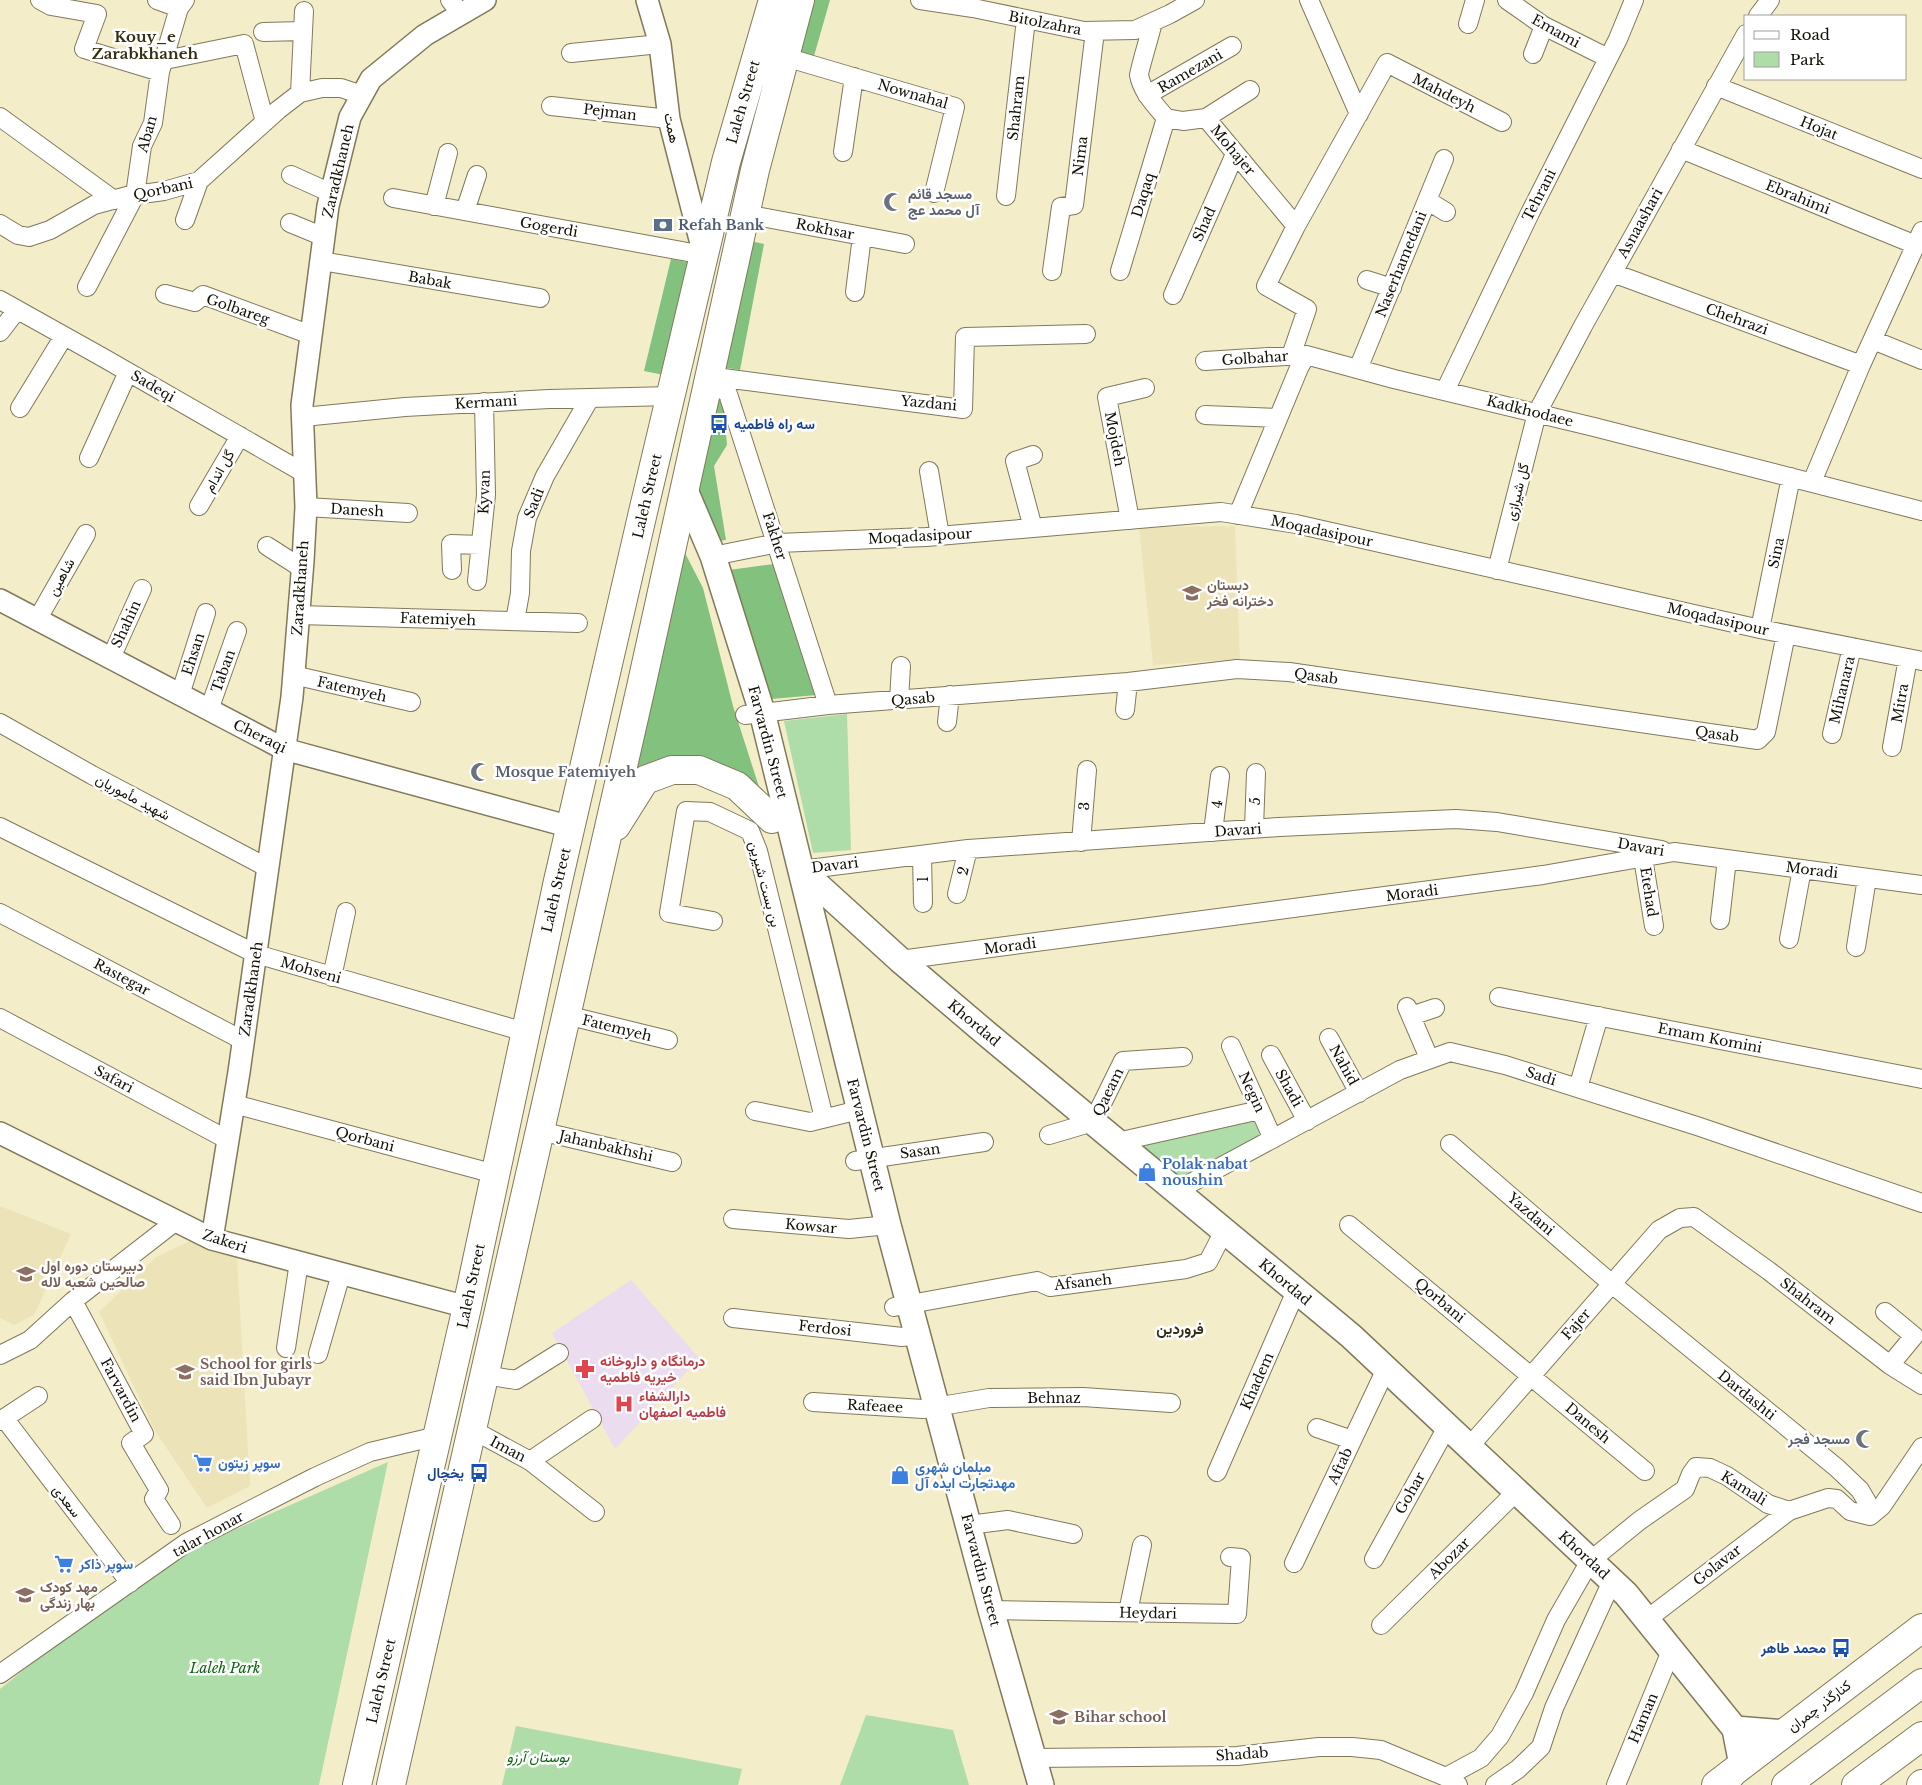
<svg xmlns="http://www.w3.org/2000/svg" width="1922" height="1785" viewBox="0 0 1922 1785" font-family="'Libre Baskerville',Vazirmatn,serif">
<rect width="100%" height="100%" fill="#f4edca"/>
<path fill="#ece3b9" d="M1235,526L1240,659L1153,665L1139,527Z
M0,1206L71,1234L34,1315L14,1325L0,1318Z
M190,1241L237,1257L250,1486L207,1508L155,1431L99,1312L156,1257Z"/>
<path fill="#ebdcef" d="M631,1280L699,1358L615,1449L552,1333Z"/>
<path fill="#aeddaa" d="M847,714L851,850L813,853L784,721Z
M1254,1117L1263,1137L1177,1181L1139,1143Z
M388,1462L319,1785H0V1689L31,1664L193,1548Z
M866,1715L953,1730L969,1785H840Z
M516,1726L742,1769L738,1785H502Z"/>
<path fill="#83c17f" d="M810,0H830L814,56L796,51Z
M746,240L764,244L740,370L721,367Z
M671,259L691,263L664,375L644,371Z
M714,390L723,399L727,445L714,466L726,540L711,542L694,488Z
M684,551L703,588L733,706L760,790L734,772L628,791Z
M774,564L817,695L771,699L729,570Z"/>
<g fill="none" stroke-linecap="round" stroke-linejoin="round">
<g stroke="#80795a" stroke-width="20">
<path id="minor" d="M40,0L51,6L97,14L84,49L160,72
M157,0L179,8
M450,0L461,14
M920,0L973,8L1084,31L1135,30L1170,14L1195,0
M1309,0L1359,114
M1507,0L1544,26L1608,58
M1758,16L1770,0
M1153,22C1151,31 1139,71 1139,75C1142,92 1156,106 1166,118L1183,121L1206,118L1296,226
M1468,24L1475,0
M263,32L303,31
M571,53L660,44
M1533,54L1544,26
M785,57L955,107L934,193
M165,60L244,44L265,122
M1716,86L1922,169
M300,93L304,11
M1147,95L1232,46
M551,106L669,119
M0,117L114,200
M1206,118L1250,90
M1681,149L1916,245
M843,152L854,77
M291,175L331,193
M1006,196L1026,19
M393,198L704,255
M1428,201L1446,212
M434,206L448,153
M465,211L477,175
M745,214L905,244
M185,220L199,181
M290,223L324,237
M0,224L18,235L29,237L50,230L94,205L127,196L164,191L199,181L278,110L300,93L322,88H341L362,95
M321,261L540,298
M1052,271L1061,207L1074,205L1095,31
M1120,271L1166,118
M1613,273L1861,365
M1367,280L1392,288
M87,287L135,195L142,146L153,123L160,72L179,8L185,0
M855,292L862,236
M165,294L195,302L203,295L311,335
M1173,295L1235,154
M0,300L102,357L304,473
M0,332L17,310
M1873,340L1922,360
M1291,356L1307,309L1266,286L1296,226L1387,63L1502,122
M1205,361L1302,355
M1358,369L1444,159
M708,376L963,409L965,337L1086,334
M708,376L728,394L828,705
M1445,391L1530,213L1618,39L1634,0
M20,408L64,336
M1205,415L1278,418
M303,417L405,407L549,399L671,396
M89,458L128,372
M929,471L940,536
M1812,482L1861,365L1922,231
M199,506L240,436
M306,507L408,513
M1238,515L1299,368L1306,355L1394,379L1594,427L1922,511
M1130,520L1107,397L1145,388
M1033,528L1015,461L1033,455
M267,546L303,569
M713,556L778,543L926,537L1221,512L1296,524L1760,629L1922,661
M452,570L451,544L481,545
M1497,570L1537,413L1583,326L1746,34
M477,581L486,495L484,402
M299,615L578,623
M37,620L86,534
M515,621L520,593L521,551L527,518L545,476L590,398
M1760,629L1791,477
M111,658L142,589
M293,675L411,702
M180,695L206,613
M899,700L901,666
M209,710L237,631
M1125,710L1128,682
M745,715L828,705L1128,682L1237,669L1289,672L1758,740L1766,732L1786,634
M947,722L950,695
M0,723L92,775L268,868
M1832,734L1852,647
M1892,747L1908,658
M0,827L256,954L525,1032
M1254,828L1256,773
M1213,832L1220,776
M1081,842L1087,770
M922,855L923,903
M1643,858L1654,926
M801,870L968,849L1279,827L1456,819L1497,822L1662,850
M957,894L968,849
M0,913L244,1041
M1720,920L1727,859
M713,921L669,913L686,811L710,812L750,831L758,851L824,1118
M1789,939L1802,869
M1856,947L1867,878
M900,960L1543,875L1674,852L1922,885
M332,977L346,912
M1499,997L1922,1079
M1407,1007L1429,1058
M566,1015L668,1040
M1411,1016L1435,1008
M0,1018L228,1140
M1329,1038L1359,1093
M1231,1046L1273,1139
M1271,1055L1307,1121
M1578,1088L1599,1016
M234,1104L495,1174
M755,1111L810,1122L859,1110
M540,1131L672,1162
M1049,1135L1093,1122L1123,1061L1183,1057
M1117,1142L1260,1110
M1450,1144L1612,1284L1837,1468L1860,1490L1867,1502L1863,1514
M855,1161L984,1142
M1176,1191L1400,1070L1450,1052L1505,1065L1700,1127L1922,1203
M733,1219L849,1229L888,1225
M1349,1225L1645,1471
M73,1301L144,1434L131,1443L159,1490L154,1499L171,1525
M894,1307L1037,1281L1050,1287L1186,1269L1208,1262L1224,1231
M1885,1312L1914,1336L1890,1365
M733,1318L902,1337L917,1335
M286,1348L299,1262
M318,1354L341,1274
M0,1355L30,1340L73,1301L176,1221
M485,1375L516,1380L559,1353
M813,1402L923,1409L989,1398L1083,1397L1171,1403
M4,1418L130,1583
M0,1421L38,1396
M1317,1428L1352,1440
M473,1430L530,1461L592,1419
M1469,1447L1659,1230L1680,1218L1694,1217L1769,1271L1890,1365L1922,1385
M530,1461L595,1512
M1217,1472L1296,1291
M969,1525L1008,1520L1073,1534
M1374,1559L1447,1427
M1294,1563L1386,1369
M991,1610L1237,1614L1241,1558L1230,1557
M1128,1612L1142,1545
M1646,1620L1789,1511
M1381,1625L1516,1492
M0,1674L186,1543L315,1477L370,1452L437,1436
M1033,1758L1237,1756L1319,1747H1352L1381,1750L1446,1777L1458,1785
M1446,1777L1481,1758L1500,1736L1524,1693L1556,1620L1590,1561L1639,1521L1685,1489L1691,1474L1696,1467L1710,1468L1727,1476L1768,1504L1789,1511L1828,1498L1837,1499L1850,1511L1870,1516L1882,1506L1922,1447
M1495,1785L1518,1769L1541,1747L1554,1708L1612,1581
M1616,1785L1671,1651"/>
</g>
<g stroke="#80795a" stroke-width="24">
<path id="tertiary" d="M647,0L660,44L669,119L704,255
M0,600L284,749L571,827
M0,1133L212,1239L467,1307
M212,1239L239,1072L292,697L303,561L306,507L302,405L328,206L350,117L371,79L425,35L485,0"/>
</g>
<g stroke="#80795a" stroke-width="28">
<path id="secondary" d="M684,488L713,556L762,712L888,1225L991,1610L1041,1785
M801,870L900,960L987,1034L1351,1336L1626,1594L1735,1729L1742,1765
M1735,1729L1785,1733"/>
</g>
<g stroke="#80795a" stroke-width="30">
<path id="primary" d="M616,826L645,780L672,770H699L737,786L772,819
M357,1785L467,1307L558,881L643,512L726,162L773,0
M391,1785L641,687L755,170L800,0
M1716,1785L1922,1628
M1921,1785L1922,1784"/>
</g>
<g stroke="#80795a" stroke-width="30">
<path id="trunk" d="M1723,1785L1732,1773
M1786,1785L1922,1683
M1856,1785L1922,1736"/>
</g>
<use href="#minor" stroke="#fff" stroke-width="18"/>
<use href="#tertiary" stroke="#fff" stroke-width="21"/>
<use href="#secondary" stroke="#fff" stroke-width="25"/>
<use href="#primary" stroke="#fff" stroke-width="28"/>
<use href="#trunk" stroke="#fff" stroke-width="28"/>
</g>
<defs>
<g id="mosque-bare" transform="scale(1.5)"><path d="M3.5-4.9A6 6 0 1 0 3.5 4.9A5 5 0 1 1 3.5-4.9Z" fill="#6b7280" stroke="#fff" stroke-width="2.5" paint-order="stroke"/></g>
<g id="bank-bare" transform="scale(1.5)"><path d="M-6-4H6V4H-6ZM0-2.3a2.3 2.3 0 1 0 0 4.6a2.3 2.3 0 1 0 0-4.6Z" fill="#5c6f8a" stroke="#fff" stroke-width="2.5" paint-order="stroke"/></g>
<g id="bus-bare" transform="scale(1.5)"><path d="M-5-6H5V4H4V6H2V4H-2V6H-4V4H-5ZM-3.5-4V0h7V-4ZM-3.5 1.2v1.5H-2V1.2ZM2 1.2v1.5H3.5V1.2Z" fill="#1a4fb4" stroke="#fff" stroke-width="2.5" paint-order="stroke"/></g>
<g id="school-bare" transform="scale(1.5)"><path d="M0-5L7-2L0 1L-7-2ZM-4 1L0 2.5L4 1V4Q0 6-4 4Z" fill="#8d6e63" stroke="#fff" stroke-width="2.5" paint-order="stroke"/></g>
<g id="shop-bare" transform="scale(1.5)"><path d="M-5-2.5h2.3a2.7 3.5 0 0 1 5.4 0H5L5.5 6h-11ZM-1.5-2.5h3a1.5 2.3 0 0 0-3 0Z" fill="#3f7fe0" stroke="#fff" stroke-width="2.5" paint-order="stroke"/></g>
<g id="pharmacy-bare" transform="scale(1.5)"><path d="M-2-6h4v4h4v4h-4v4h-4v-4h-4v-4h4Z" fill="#e0444e" stroke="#fff" stroke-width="2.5" paint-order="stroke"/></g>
<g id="hospital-bare" transform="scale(1.5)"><path d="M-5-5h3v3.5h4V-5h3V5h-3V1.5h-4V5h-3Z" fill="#e0444e" stroke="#fff" stroke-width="2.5" paint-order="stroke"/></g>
<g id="supermarket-bare" transform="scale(1.5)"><path d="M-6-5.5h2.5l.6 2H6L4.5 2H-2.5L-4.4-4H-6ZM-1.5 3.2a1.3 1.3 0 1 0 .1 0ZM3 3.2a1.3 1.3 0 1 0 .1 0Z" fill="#3f7fe0" stroke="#fff" stroke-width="2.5" paint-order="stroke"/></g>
</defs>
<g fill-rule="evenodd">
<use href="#mosque-bare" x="893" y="202"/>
<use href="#bank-bare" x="663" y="225"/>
<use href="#bus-bare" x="719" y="424"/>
<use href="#school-bare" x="1192" y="593"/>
<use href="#mosque-bare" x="480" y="772"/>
<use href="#shop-bare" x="1147" y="1172"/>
<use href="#school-bare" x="26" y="1274"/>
<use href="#pharmacy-bare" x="585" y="1369"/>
<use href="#school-bare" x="185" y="1372"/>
<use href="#hospital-bare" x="624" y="1404"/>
<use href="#mosque-bare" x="1865" y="1439"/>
<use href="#supermarket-bare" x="203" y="1463"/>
<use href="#bus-bare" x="479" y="1473"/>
<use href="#shop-bare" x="900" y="1475"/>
<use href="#supermarket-bare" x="64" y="1564"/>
<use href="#school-bare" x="25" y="1595"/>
<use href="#bus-bare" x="1841" y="1648"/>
<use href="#school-bare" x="1059" y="1717"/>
</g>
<g text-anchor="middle" stroke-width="5" stroke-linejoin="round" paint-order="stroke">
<g font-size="14" fill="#121005" stroke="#fff">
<text transform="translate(1045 23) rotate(11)" y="5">Bitolzahra</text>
<text transform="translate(1556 31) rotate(29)" y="5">Emami</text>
<text transform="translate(1190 71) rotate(-30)" y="5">Ramezani</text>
<text transform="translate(1444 93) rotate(27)" y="5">Mahdeyh</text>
<text transform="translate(913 94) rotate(16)" y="5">Nownahal</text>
<text transform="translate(743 102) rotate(-74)" y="5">Laleh Street</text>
<text transform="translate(1016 108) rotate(-84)" y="5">Shahram</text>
<text transform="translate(610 112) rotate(7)" y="5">Pejman</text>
<text transform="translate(672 128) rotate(78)" y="5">همت</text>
<text transform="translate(1819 128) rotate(22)" y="5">Hojat</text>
<text transform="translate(147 134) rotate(-74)" y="5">Aban</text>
<text transform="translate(1233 150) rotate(50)" y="5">Mohajer</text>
<text transform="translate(1080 156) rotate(-83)" y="5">Nima</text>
<text transform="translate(338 171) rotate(-77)" y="5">Zaradkhaneh</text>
<text transform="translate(163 189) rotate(-12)" y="5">Qorbani</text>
<text transform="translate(1143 195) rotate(-73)" y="5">Daqaq</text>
<text transform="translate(1539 195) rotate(-63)" y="5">Tehrani</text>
<text transform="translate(1798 197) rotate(22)" y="5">Ebrahimi</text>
<text transform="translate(1640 223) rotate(-61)" y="5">Asnaashari</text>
<text transform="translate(1204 224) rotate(-66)" y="5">Shad</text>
<text transform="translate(549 227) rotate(10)" y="5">Gogerdi</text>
<text transform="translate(825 229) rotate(11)" y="5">Rokhsar</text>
<text transform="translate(1401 264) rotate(-68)" y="5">Naserhamedani</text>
<text transform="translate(430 280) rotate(10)" y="5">Babak</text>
<text transform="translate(238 309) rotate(19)" y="5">Golbareg</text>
<text transform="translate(1737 319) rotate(20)" y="5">Chehrazi</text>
<text transform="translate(1255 358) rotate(-4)" y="5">Golbahar</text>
<text transform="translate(153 386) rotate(30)" y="5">Sadeqi</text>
<text transform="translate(486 402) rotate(-3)" y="5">Kermani</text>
<text transform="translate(929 403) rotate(5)" y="5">Yazdani</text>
<text transform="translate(1530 411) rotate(14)" y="5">Kadkhodaee</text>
<text transform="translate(1115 439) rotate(79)" y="5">Mojdeh</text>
<text transform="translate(219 471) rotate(-60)" y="5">گل اندام</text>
<text transform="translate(484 492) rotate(-88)" y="5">Kyvan</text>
<text transform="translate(1517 492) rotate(-76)" y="5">گل شیرازی</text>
<text transform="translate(647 496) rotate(-77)" y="5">Laleh Street</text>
<text transform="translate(534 503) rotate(-69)" y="5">Sadi</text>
<text transform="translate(357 510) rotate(3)" y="5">Danesh</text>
<text transform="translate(1322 531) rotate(12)" y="5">Moqadasipour</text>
<text transform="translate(775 536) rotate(72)" y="5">Fakher</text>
<text transform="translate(920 536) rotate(-3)" y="5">Moqadasipour</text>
<text transform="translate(1776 553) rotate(-78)" y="5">Sina</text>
<text transform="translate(61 577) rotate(-61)" y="5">شاهین</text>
<text transform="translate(300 588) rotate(-86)" y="5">Zaradkhaneh</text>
<text transform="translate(438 619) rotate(2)" y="5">Fatemiyeh</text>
<text transform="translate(1718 619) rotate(13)" y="5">Moqadasipour</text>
<text transform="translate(126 624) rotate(-65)" y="5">Shahin</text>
<text transform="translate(193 654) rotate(-72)" y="5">Ehsan</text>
<text transform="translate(223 671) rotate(-70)" y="5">Taban</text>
<text transform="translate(1316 676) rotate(8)" y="5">Qasab</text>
<text transform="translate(352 689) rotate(13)" y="5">Fatemyeh</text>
<text transform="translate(1842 690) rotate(-77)" y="5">Mihanara</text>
<text transform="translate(913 699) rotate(-5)" y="5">Qasab</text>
<text transform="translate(1900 703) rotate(-80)" y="5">Mitra</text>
<text transform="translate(1717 734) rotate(8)" y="5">Qasab</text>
<text transform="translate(260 736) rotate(26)" y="5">Cheraqi</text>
<text transform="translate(768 742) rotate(75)" y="5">Farvardin Street</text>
<text transform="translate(133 797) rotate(28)" y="5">شهید مأموریان</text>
<text transform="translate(1255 801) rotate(-88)" y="5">5</text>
<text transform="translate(1217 804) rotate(-83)" y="5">4</text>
<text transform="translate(1084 806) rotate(-86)" y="5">3</text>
<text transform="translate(1238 830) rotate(-4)" y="5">Davari</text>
<text transform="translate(1641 847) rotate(10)" y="5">Davari</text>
<text transform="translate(835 865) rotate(-7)" y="5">Davari</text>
<text transform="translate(1812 870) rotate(7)" y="5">Moradi</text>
<text transform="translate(963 871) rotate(-77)" y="5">2</text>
<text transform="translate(923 879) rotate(-90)" y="5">1</text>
<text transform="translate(765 884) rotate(75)" y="5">بن بست شیرین</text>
<text transform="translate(556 890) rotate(-77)" y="5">Laleh Street</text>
<text transform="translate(1649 892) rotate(81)" y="5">Etehad</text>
<text transform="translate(1412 893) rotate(-7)" y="5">Moradi</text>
<text transform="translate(1010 946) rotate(-7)" y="5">Moradi</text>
<text transform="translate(311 970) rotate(16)" y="5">Mohseni</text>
<text transform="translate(122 977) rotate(28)" y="5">Rastegar</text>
<text transform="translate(251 989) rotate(-82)" y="5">Zaradkhaneh</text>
<text transform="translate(974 1023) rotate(40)" y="5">Khordad</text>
<text transform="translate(617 1028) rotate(14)" y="5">Fatemyeh</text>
<text transform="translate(1710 1038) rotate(11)" y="5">Emam Komini</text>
<text transform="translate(1344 1065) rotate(61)" y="5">Nahid</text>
<text transform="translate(1541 1076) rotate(18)" y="5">Sadi</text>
<text transform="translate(114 1079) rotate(28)" y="5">Safari</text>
<text transform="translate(1289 1088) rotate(61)" y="5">Shadi</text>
<text transform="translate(1108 1092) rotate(-64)" y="5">Qaeam</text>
<text transform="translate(1252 1092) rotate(65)" y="5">Negin</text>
<text transform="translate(866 1135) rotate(76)" y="5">Farvardin Street</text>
<text transform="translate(365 1139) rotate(15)" y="5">Qorbani</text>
<text transform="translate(606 1146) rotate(13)" y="5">Jahanbakhshi</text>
<text transform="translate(920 1151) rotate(-8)" y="5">Sasan</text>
<text transform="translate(1531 1214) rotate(41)" y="5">Yazdani</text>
<text transform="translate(811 1226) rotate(5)" y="5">Kowsar</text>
<text transform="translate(225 1241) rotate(18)" y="5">Zakeri</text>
<text transform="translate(1083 1282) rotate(-6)" y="5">Afsaneh</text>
<text transform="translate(1285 1282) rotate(40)" y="5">Khordad</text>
<text transform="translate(471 1286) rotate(-78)" y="5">Laleh Street</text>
<text transform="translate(1440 1300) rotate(40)" y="5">Qorbani</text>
<text transform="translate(1808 1301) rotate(38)" y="5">Shahram</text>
<text transform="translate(1576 1324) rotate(-49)" y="5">Fajer</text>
<text transform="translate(825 1328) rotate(6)" y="5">Ferdosi</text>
<text transform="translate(1257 1381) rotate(-66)" y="5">Khadem</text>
<text transform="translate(121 1390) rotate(62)" y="5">Farvardin</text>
<text transform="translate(1747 1395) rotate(39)" y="5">Dardashti</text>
<text x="1054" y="1403">Behnaz</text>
<text transform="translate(875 1406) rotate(3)" y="5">Rafeaee</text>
<text transform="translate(1588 1423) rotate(40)" y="5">Danesh</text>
<text transform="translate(508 1449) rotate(28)" y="5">Iman</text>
<text transform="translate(1340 1466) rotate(-65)" y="5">Aftab</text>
<text transform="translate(1744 1488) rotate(32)" y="5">Kamali</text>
<text transform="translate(1410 1493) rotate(-61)" y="5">Gohar</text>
<text transform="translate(67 1501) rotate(52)" y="5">سعدی</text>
<text transform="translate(208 1534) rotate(-29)" y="5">talar honar</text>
<text transform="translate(1584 1555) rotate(43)" y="5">Khordad</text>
<text transform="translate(1449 1558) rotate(-45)" y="5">Abozar</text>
<text transform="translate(1717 1565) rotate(-38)" y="5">Golavar</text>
<text transform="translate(981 1570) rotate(75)" y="5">Farvardin Street</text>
<text transform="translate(1148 1613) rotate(1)" y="5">Heydari</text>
<text transform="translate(381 1681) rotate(-77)" y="5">Laleh Street</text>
<text transform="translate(1819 1706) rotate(-37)" y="5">کنارگذر چمران</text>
<text transform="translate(1643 1718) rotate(-67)" y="5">Haman</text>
<text transform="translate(1242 1754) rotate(-4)" y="5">Shadab</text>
</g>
<g font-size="14" font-weight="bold" fill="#5b616d" stroke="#fff" text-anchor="start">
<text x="908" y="199">مسجد قائم<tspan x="908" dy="16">آل محمد عج</tspan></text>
<text x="495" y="777">Mosque Fatemiyeh</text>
<text x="1850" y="1444" text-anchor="end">مسجد فجر</text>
</g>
<g font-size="14" font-weight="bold" fill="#4e5e75" stroke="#fff" text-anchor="start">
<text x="678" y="230">Refah Bank</text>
</g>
<g font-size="14" font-weight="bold" fill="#164399" stroke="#fff" text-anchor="end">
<text x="734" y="429" text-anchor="start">سه راه فاطمیه</text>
<text x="464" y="1478">یخچال</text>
<text x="1826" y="1653">محمد طاهر</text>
</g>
<g font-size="14" font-weight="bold" fill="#785e54" stroke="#fff" text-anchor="start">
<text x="1207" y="590">دبستان<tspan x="1207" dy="16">دخترانه فخر</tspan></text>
<text x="41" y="1271">دبیرستان دوره اول<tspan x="41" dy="16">صالحین شعبه لاله</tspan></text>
<text x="200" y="1369">School for girls<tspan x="200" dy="16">said Ibn Jubayr</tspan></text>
<text x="40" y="1592">مهد کودک<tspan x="40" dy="16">بهار زندگی</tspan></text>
<text x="1074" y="1722">Bihar school</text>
</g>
<g font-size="14" font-weight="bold" fill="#366cbe" stroke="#fff" text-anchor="start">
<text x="1162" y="1169">Polak nabat<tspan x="1162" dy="16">noushin</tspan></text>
<text x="218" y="1468">سوپر زیتون</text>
<text x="915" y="1472">مبلمان شهری<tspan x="915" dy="16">مهدتجارت ایده آل</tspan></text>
<text x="79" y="1569">سوپر ذاکر</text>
</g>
<g font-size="14" font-weight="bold" fill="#be3a42" stroke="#fff" text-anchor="start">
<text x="600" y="1366">درمانگاه و داروخانه<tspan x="600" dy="16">خیریه فاطمیه</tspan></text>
<text x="639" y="1401">دارالشفاء<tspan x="639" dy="16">فاطمیه اصفهان</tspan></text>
</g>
<g font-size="14" font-style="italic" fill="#08650c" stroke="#fff">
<text x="225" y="1673">Laleh Park</text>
<text x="538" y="1762">بوستان آرزو</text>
</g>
<g font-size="15" font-weight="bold" fill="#352f12" stroke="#fff">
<text x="145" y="42">Kouy_e<tspan x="145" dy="17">Zarabkhaneh</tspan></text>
<text x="1180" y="1334">فروردین</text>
</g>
</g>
<rect x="1744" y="15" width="162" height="65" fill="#ffffff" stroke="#a09f9b"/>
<rect x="1754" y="31" width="25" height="8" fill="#ffffff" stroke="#a09f9b"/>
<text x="1790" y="40" font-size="15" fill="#121005">Road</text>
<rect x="1754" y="52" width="25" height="15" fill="#aeddaa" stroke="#a09f9b"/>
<text x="1790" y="65" font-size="15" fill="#121005">Park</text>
</svg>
